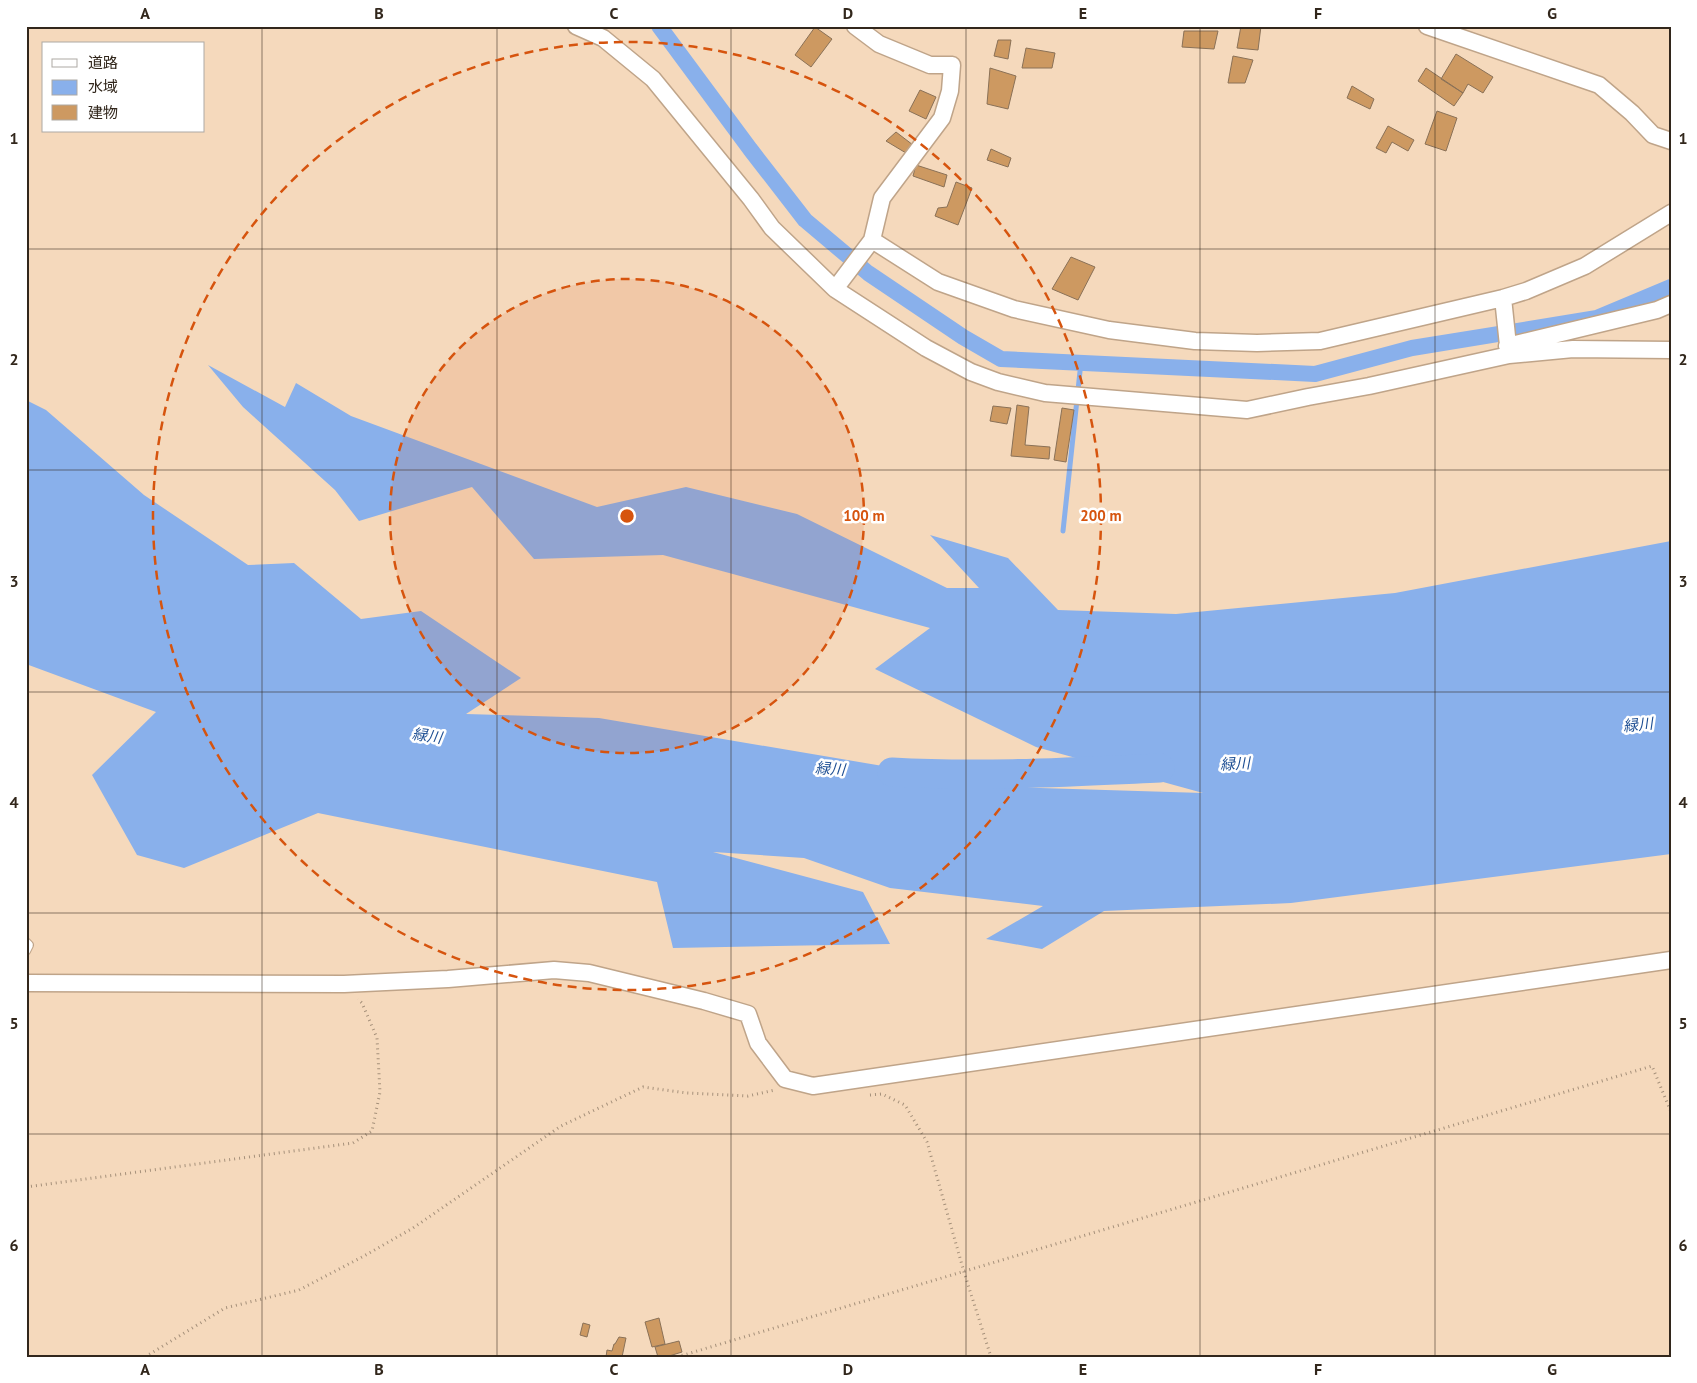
<svg xmlns="http://www.w3.org/2000/svg" width="1697" height="1383" viewBox="0 0 1697 1383" font-family="'PT Sans','Noto Sans JP',sans-serif">
<rect width="100%" height="100%" fill="#f5d9bc"/>
<path fill="#89b0eb" d="M208,365L285,407L296,383L351,416L597,507L686,487L797,514L947,588H979L930,535L1008,558L1058,610L1176,614L1395,593L1671,541V854L1291,903L1104,911L1042,949L986,939L1043,906L890,888L804,858L713,852L863,892L890,944L673,948L657,882L318,813L184,868L137,855L92,775L156,712L26,664V400L46,410L144,495L248,565L294,563L361,619L421,611L521,678L466,714L599,718L1007,787L1203,793L1036,747L875,669L930,628L663,555L534,559L472,487L359,521L335,490L243,407Z"/>
<g fill="none" stroke-linecap="round" stroke-linejoin="round">
<path stroke="#89b0eb" stroke-width="5" d="M1063,531L1081,362"/>
<path stroke="#89b0eb" stroke-width="16" d="M659,26L750,149L805,220L868,273L963,337L1001,359L1315,374L1412,348L1597,318L1671,287"/>
<path stroke="#89b0eb" stroke-width="29" d="M892,772C981,777 1070,772 1160,768"/>
</g>
<path fill="#cd9961" stroke="#8a7157" d="M1241,26H1261L1258,50L1237,48Z
M815,27L832,39L811,67L795,55Z
M1184,31H1218L1214,49L1182,47Z
M998,40H1011L1008,59L994,56Z
M1026,48L1055,53L1052,68H1022Z
M1456,54L1493,77L1483,93L1468,84L1463,93L1441,79Z
M1233,56L1253,60L1245,83H1228Z
M990,68L1016,76L1008,109L987,104Z
M1426,68L1463,93L1454,106L1418,81Z
M1352,86L1374,99L1370,109L1347,98Z
M920,90L936,97L926,119L909,111Z
M1437,111L1457,118L1446,151L1425,144Z
M1388,126L1414,140L1408,151L1392,142L1386,153L1376,148Z
M896,132L913,145L906,153L886,141Z
M991,149L1011,158L1008,167L987,160Z
M916,165L947,175L944,187L913,176Z
M956,182L972,188L958,225L935,216L938,208L947,207Z
M1071,257L1095,267L1078,300L1052,289Z
M1017,405L1029,407L1025,445L1050,447L1049,459L1011,456Z
M993,406L1011,408L1007,424L990,421Z
M1062,408L1074,410L1066,462L1054,460Z
M659,1318L665,1344L652,1347L645,1322Z
M583,1323L590,1325L587,1337L580,1335Z
M619,1337L626,1338L622,1357H606L607,1350L612,1351L614,1344H615Z
M679,1341L682,1352L666,1357H658L655,1347Z"/>
<g fill="none" stroke-linecap="round" stroke-linejoin="round">
<g stroke="#bfa489" stroke-width="10">
<path id="service" d="M26,942L29,945L26,951"/>
</g>
<g stroke="#bfa489" stroke-width="19">
<path id="minor" d="M576,26L603,38L653,79L751,199L772,228L835,289L926,348L971,372L998,382L1045,393L1247,410L1308,397L1369,386L1509,355L1573,349L1671,350
M1427,26L1599,85L1632,113L1653,135L1671,141
M872,240L938,282L1014,309L1109,330L1195,341L1257,343L1320,341L1503,298L1526,291L1585,266L1671,213
M835,289L872,240L882,198L942,118L950,91L952,65H930L879,44L855,26
M1503,298L1509,355
M1507,346L1657,310L1671,304
M26,983L344,984L448,979L554,970L589,973L704,1001L748,1014L758,1043L785,1079L813,1086L1671,960"/>
</g>
<path stroke="#a5907a" stroke-width="3" stroke-dasharray="1 4" stroke-linecap="butt" d="M870,1095L882,1094L905,1105L927,1142L964,1272L991,1357
M26,1187L353,1143L372,1131L380,1092L377,1038L362,1003L358,999
M145,1357L225,1308L299,1290L364,1256L413,1228L561,1126L643,1087L687,1093L748,1096L775,1090
M677,1357L1652,1066L1671,1112"/>
<use href="#service" stroke="#fff" stroke-width="8"/>
<use href="#minor" stroke="#fff" stroke-width="16"/>
</g>
<path fill="none" stroke="#32271c" stroke-width="1" stroke-opacity="0.55" d="M262,26V1357M497,26V1357M731,26V1357M966,26V1357M1200,26V1357M1435,26V1357M26,249H1671M26,470H1671M26,692H1671M26,913H1671M26,1134H1671"/>
<circle cx="627" cy="516" r="237" fill="#d6540e" fill-opacity=".12"/>
<g fill="none" stroke="#d6540e" stroke-width="2.5" stroke-dasharray="9 6">
<circle cx="627" cy="516" r="237"/>
<circle cx="627" cy="516" r="474"/>
</g>
<g text-anchor="middle" stroke-width="5" stroke-linejoin="round" paint-order="stroke">
<g font-size="15" font-style="italic" fill="#1d4e93" stroke="#fff">
<text transform="translate(1638 725) rotate(-6)" y="5">緑川</text>
<text transform="translate(427 736) rotate(8)" y="5">緑川</text>
<text transform="translate(1235 764) rotate(-3)" y="5">緑川</text>
<text transform="translate(830 769) rotate(4)" y="5">緑川</text>
</g>
</g>
<circle cx="627" cy="516" r="8" fill="#d6540e" stroke="#fff" stroke-width="2.5"/>
<g font-size="15" text-anchor="middle" font-weight="bold" fill="#d6540e" stroke="#fff" stroke-width="5" stroke-linejoin="round" paint-order="stroke">
<text x="864" y="521">100 m</text>
<text x="1101" y="521">200 m</text>
</g>
<rect width="1697" height="1383" fill="none" stroke="#ffffff" stroke-width="55"/>
<rect x="42" y="42" width="162" height="90" fill="#ffffff" stroke="#ada9a4"/>
<rect x="52" y="59" width="25" height="8" fill="#ffffff" stroke="#ada9a4"/>
<text x="88" y="68" font-size="15" fill="#32271c">道路</text>
<rect x="52" y="80" width="25" height="15" fill="#89b0eb" stroke="#ada9a4"/>
<text x="88" y="92" font-size="15" fill="#32271c">水域</text>
<rect x="52" y="105" width="25" height="15" fill="#cd9961" stroke="#ada9a4"/>
<text x="88" y="118" font-size="15" fill="#32271c">建物</text>
<rect x="28" y="28" width="1642" height="1328" fill="none" stroke="#32271c" stroke-width="2"/>
<g font-size="16" text-anchor="middle" font-weight="bold" fill="#32271c">
<text x="145" y="19">A</text>
<text x="379" y="19">B</text>
<text x="614" y="19">C</text>
<text x="848" y="19">D</text>
<text x="1083" y="19">E</text>
<text x="1318" y="19">F</text>
<text x="1552" y="19">G</text>
<text x="14" y="144">1</text>
<text x="1683" y="144">1</text>
<text x="14" y="365">2</text>
<text x="1683" y="365">2</text>
<text x="14" y="587">3</text>
<text x="1683" y="587">3</text>
<text x="14" y="808">4</text>
<text x="1683" y="808">4</text>
<text x="14" y="1029">5</text>
<text x="1683" y="1029">5</text>
<text x="14" y="1251">6</text>
<text x="1683" y="1251">6</text>
<text x="145" y="1375">A</text>
<text x="379" y="1375">B</text>
<text x="614" y="1375">C</text>
<text x="848" y="1375">D</text>
<text x="1083" y="1375">E</text>
<text x="1318" y="1375">F</text>
<text x="1552" y="1375">G</text>
</g>
</svg>
